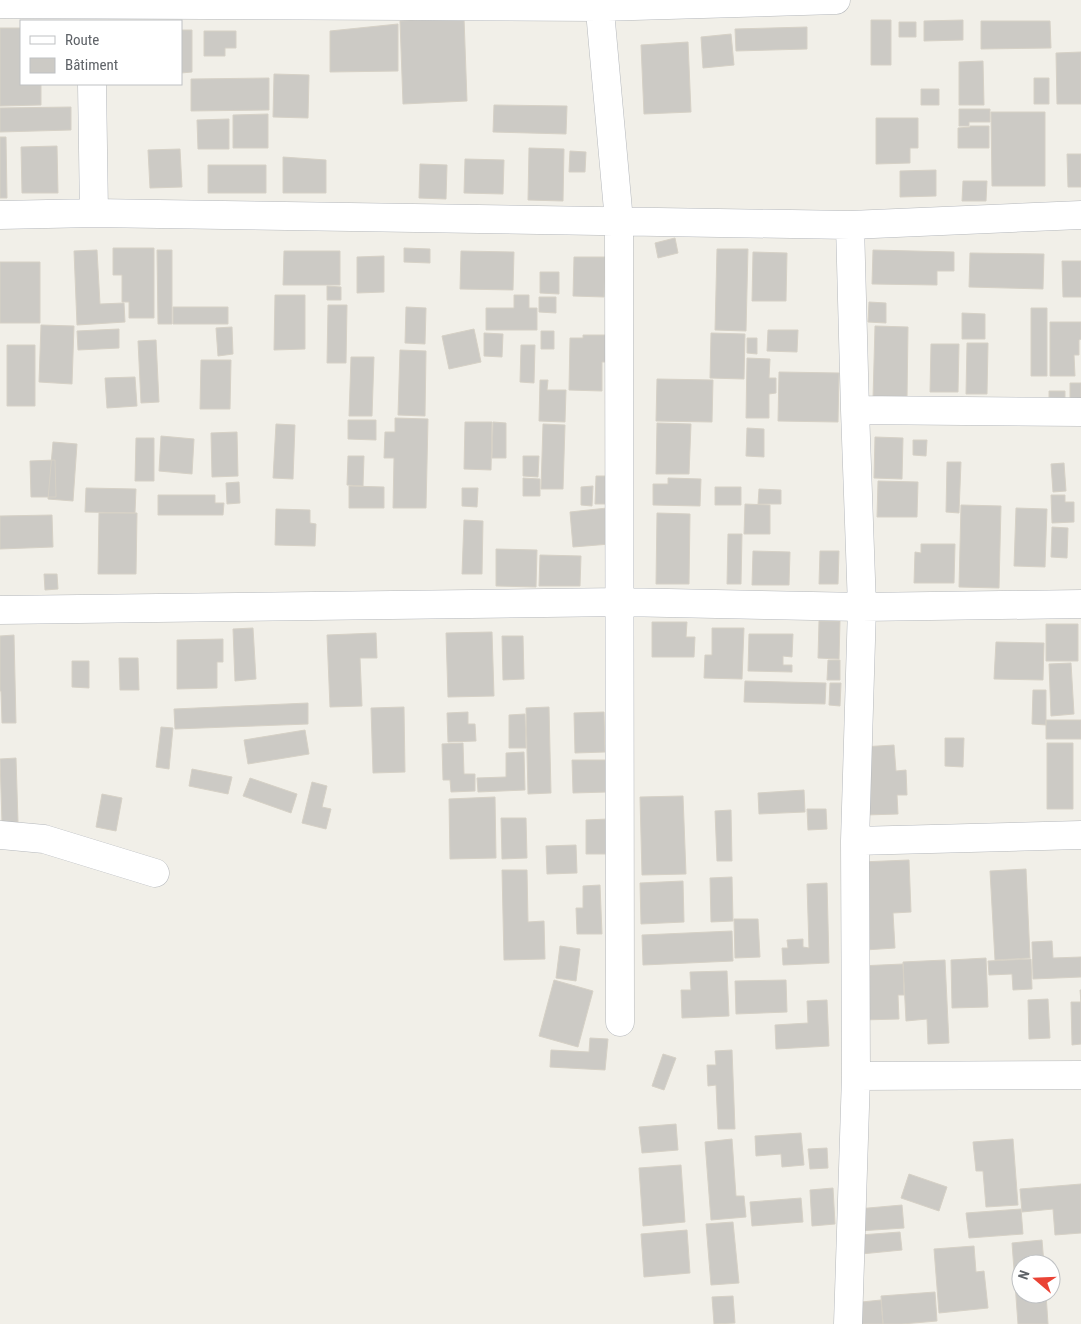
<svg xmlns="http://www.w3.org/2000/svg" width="1081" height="1324" viewBox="0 0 1081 1324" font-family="'Roboto Condensed',sans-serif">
<rect width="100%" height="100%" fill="#f1efe8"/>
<path fill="#cccac5" stroke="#d6d1c6" d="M464,18L467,101L403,104L400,21Z
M871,20H891V65H871Z
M963,20V40L924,41V21Z
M981,21H1050L1051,48L981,49Z
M899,22H916V37H899Z
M398,24V71L330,72V31Z
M807,27V49L736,51L735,29Z
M0,28H21V84H41V105L0,106Z
M181,30H192V72L181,73Z
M204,31H236V48H225V56H204Z
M731,34L734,65L703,68L701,37Z
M688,42L691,112L644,114L641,45Z
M1081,52V104H1057L1056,53Z
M983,61L984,105H959V62Z
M274,74L309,75L308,118L273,117Z
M269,78V110L191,111V79Z
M1034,78H1049V104H1034Z
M921,89H939V105H921Z
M494,105L567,106L566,134L493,132Z
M71,107V130L0,132V108Z
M959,109H990V122H969V126H959Z
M991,112H1045V186H992Z
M268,114V148H233V115Z
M876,118H918V148H910V163L876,164Z
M229,119V149H198L197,120Z
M970,126H989V148H958V128L970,127Z
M0,137H6L7,198H0Z
M57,146L58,193H22L21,147Z
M529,148L564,149L563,201L528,200Z
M180,149L182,187L150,188L148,150Z
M570,151L586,152L585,172H569Z
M1067,154H1081V187H1068Z
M283,157L326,160V193H283Z
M465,159L504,160L503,194L464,193Z
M420,164L447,165L446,199L419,198Z
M208,165H266V193H208Z
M936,170V196L900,197V171Z
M963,181H987L986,201H962Z
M675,238L678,253L658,258L655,243Z
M113,248H154V318H129V302H122V275H113Z
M404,248L430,249V263L404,262Z
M717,249H748L746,331L715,330Z
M97,250L100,304L124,303L125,322L77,325L74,251Z
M157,250H172V324H158Z
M873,250L954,252V271H937V285L872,284Z
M284,251H340V285H283Z
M461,251L514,252L513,290L460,289Z
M753,252L787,253L786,301H752Z
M970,253L1044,254L1043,289L969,287Z
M384,256V292L357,293V257Z
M574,257H605L604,297L573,296Z
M1062,261H1081V297H1063Z
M0,262H40V323H0Z
M540,272H559V294L540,293Z
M327,286L341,287V300H327Z
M275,295H305V349L274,350Z
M514,295H529V308H537V330H486V308H514Z
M539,297H556V313L539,312Z
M869,302L886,303V323L868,322Z
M328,305H347L346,363H327Z
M173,307H228V324H173Z
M406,307L426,308L425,344L405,343Z
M1031,308H1047V376H1031Z
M962,313L985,314V339H962Z
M1050,322H1081V339L1079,340V355H1074L1075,376H1050Z
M41,325L74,326L72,384L39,382Z
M875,326L908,327L907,399H873Z
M232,327L233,354L218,356L216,328Z
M119,329V348L78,350L77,331Z
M474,329L481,362L449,369L442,336Z
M768,330H798L797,352L767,351Z
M541,331H554V349H541Z
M484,333L503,334L502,357L484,356Z
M711,333L745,334L744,379L710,378Z
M583,335H613L612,362H602V391L569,390L570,338H583Z
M747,338H757V354L747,353Z
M156,340L159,402L141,403L138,341Z
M967,343H988L987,394H966Z
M931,344H959L958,392H930Z
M7,345H35V406H7Z
M521,345H535L534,383L520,382Z
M400,350L426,351L425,416L398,415Z
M351,357H374L372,416H349Z
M747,358L770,359L769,378H776V393L769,394V418H746Z
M201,360H231L230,409H200Z
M779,372L839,373L838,422L778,421Z
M135,377L137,406L107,408L105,378Z
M657,379L713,380L712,422L656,421Z
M540,380H548L547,390H566L565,422L539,421Z
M1070,383H1081V401H1070Z
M1049,391H1065V404H1049Z
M395,418L428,419L426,508H393L394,458H384L385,432H395Z
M348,420H376V440L348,439Z
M465,422H492L491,470L464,469Z
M493,422L506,423V458H492Z
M657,423L691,424L689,474H656Z
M276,424L295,425L293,479L273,478Z
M543,424L565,425L563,489H541Z
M747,428L764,429V457L746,456Z
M237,432L238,476L212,477L211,433Z
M161,436L194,439L192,474L159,471Z
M875,437L903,438L902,479L874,478Z
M136,438H154V481H135Z
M913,440H927L926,456L913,455Z
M53,442L77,444L73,501L48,499Z
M348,456H364L363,486L347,485Z
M523,456H539L538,477L523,476Z
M55,460L56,497H31L30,461Z
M947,462H961L959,513L946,512Z
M1064,463L1066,491L1053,492L1051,464Z
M596,476H617L616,504H595Z
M523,478L540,479V496H523Z
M668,478L701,479L700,506L653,505V484H668Z
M878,481L918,482L917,517H877Z
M239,482L240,503L227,504L226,483Z
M349,486L384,487V508H349Z
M593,486L592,506L581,505V487Z
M715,487H741V505H715Z
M86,488L136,489L135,513L85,512Z
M462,488H478L477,507L462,506Z
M759,489L781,490V504H758Z
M158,495H215V503H224L223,515H158Z
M1051,495H1065V502H1074V522L1052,523Z
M745,504L770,505V534H744Z
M961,505L1001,506L999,588L959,587Z
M607,508L610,544L573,547L570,512Z
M1016,508L1047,509L1045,567L1014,566Z
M276,509L310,510V523L316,524L315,546L275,545Z
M99,513H137L136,574H98Z
M657,513L690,514L689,584H656Z
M52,515L53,547L0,549V516Z
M464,520L483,521L482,574H462Z
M1052,527L1068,528L1067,558L1051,557Z
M728,534H742L741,584H727Z
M921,544H955L954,583H914L915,552L921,553Z
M496,549L537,550L536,587L496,586Z
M753,551L790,552L789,585H752Z
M820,551H839L838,584H819Z
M540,555L581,556L580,586H539Z
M44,574H57L58,589L45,590Z
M819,621H840L839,659L818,658Z
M652,622H687L686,637H695L694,657H652Z
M1046,624H1078V661H1046Z
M253,628L256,679L235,681L233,629Z
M712,628H744L742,679L704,678L705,655H712Z
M492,632L494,696L448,697L446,633Z
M376,633L377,658H360L362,706L330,707L327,635Z
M749,634H793L792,657L783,656V665H792V672L748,671Z
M14,635L16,723H2L1,691H0V636Z
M502,636H523L524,679L503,680Z
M223,639V662H217V688L177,689V640Z
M996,642L1044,643L1043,680L994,679Z
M119,658H138L139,690H120Z
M828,660H840V680H827Z
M72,661H89V688L72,687Z
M1071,663L1074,714L1051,716L1049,664Z
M745,681L826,683L825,704L744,702Z
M830,683H841L840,706L829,705Z
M1033,690H1046V725L1032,724Z
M308,703V724L175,729L174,709Z
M404,707L405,772L373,773L371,708Z
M549,707L551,793L528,794L526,708Z
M468,712V724H475L476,741L448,742L447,713Z
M604,712L605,752L575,753L574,713Z
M525,714L526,748H509V715Z
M1046,720H1081V739H1046Z
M161,727L173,728L169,769L156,767Z
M305,730L309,754L248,764L244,740Z
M945,738H964L963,767L945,766Z
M463,743L464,774H475V791L451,792L450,780H443L442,744Z
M1047,743H1073V809H1047Z
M894,745L896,771L906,770L907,795H897L898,814L865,815L862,747Z
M524,752L525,790L478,792L477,778L506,777V753Z
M16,758L18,822L2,823L0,759Z
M572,760H607V792L573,793Z
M192,769L232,777L228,794L189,786Z
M250,778L297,794L291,813L243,796Z
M312,782L327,786L322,807L331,809L326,829L302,823Z
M804,790L805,812L759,814L758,793Z
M102,794L122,798L116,831L96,827Z
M683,796L686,874L642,875L640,797Z
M495,797L496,858L450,859L449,799Z
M807,809H826L827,829L808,830Z
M731,810L732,861H717L715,811Z
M501,818H526L527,858L502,859Z
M608,819L609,854H586V820Z
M576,845L577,873L547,874L546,846Z
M909,860L911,912L893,913L895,948L865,950L861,862Z
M1026,869L1030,958L995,960L990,871Z
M502,870H527L528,922L544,921L545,959L504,960Z
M732,877L733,921L711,922L710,878Z
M683,881L684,922L641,924L640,883Z
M827,883L829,963L783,965L782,948H788L787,940L803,939V947L809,948L807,884Z
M600,885L602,934H577L576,908H583V886Z
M734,919H758L760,957L735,958Z
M732,931L733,961L643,965L642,935Z
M1052,941L1053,958L1081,957V977L1033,979L1032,942Z
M560,946L580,949L576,981L556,978Z
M986,958L988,1007L952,1008L951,960Z
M1031,959L1032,989L1013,990L1012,974L989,975L988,961Z
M945,960L949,1043L928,1044L927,1019L906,1021L903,962Z
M903,964L904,995H898L899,1019L861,1020L859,966Z
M727,971L729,1016L682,1018L681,990H691L690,972Z
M554,980L593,991L578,1047L539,1036Z
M786,980L787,1012L736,1014L735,981Z
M1080,990H1081V1044L1072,1045L1071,1002H1081Z
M1048,999L1050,1038L1029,1039L1028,1000Z
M827,1000L829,1046L776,1049L775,1025L808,1023L807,1001Z
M590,1038L608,1039L605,1070L550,1067L551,1050L589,1052Z
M732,1050L735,1129H718L716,1085L708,1086L707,1065H716L715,1051Z
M663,1054L676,1058L664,1090L652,1086Z
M676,1124L678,1150L642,1153L639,1127Z
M801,1133L804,1165L782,1167L781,1154L756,1156L755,1136Z
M732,1139L736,1196H744L746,1217L711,1220L705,1142Z
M1013,1139L1018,1205L986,1207L983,1171H976L973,1142Z
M827,1148L828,1168L810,1169L808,1149Z
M681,1165L685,1222L643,1226L639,1168Z
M909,1174L947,1187L939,1211L901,1198Z
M1081,1184V1233L1055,1235L1053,1209L1022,1212L1020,1189Z
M833,1188L835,1224L812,1226L810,1190Z
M801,1198L803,1222L752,1226L750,1202Z
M902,1205L904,1228L859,1231L857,1209Z
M1021,1209L1023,1234L969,1238L966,1213Z
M733,1222L739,1283L711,1285L706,1224Z
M687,1230L690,1273L644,1277L641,1234Z
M900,1232L902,1250L861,1254L860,1235Z
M1042,1240L1044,1264H1021V1294H1046L1048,1324H1018L1012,1243Z
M974,1246L976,1272L984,1271L988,1308L939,1313L934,1249Z
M935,1292L937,1321L902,1324H883L881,1296Z
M733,1296L735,1323L714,1324L712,1297Z
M881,1300L883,1324H854L852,1303Z"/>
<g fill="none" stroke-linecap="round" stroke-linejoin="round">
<g stroke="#b5b8bc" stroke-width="29">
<path id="minor" d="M599,0L619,221L620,1022
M0,4L599,7L836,0
M92,84L94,213
M0,215L94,213L850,225L1081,215
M855,410L1081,412
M0,610L620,602L862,607L1081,604
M0,835L44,839L155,873
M855,841L1081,835
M856,1076L1081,1075
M848,1324L856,1076L855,841L862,607L855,410L850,225"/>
</g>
<use href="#minor" stroke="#fff" stroke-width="28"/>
</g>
<rect x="20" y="20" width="162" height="65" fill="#ffffff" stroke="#bfc1c3"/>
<rect x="30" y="36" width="25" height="8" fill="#ffffff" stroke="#bfc1c3"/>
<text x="65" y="45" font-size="15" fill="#5f6368">Route</text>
<rect x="30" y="58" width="25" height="15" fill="#cccac5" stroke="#bfc1c3"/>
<text x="65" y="70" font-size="15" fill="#5f6368">Bâtiment</text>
<g transform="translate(1036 1279) rotate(289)"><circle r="24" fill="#ffffff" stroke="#bfc1c3"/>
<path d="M0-4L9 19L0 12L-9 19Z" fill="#ea4335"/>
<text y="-8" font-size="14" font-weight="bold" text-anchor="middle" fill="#5f6368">N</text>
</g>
</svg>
